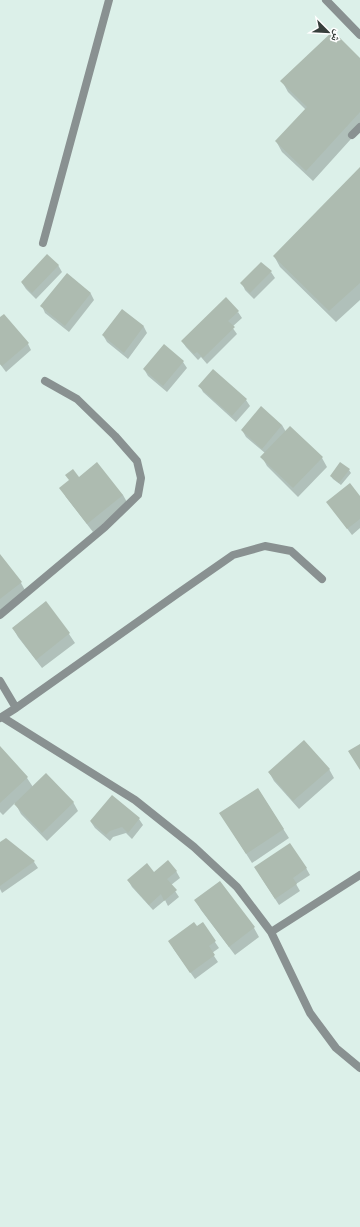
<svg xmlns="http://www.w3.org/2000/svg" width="360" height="1227" viewBox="0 0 360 1227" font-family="'PT Sans Narrow','Noto Naskh Arabic',sans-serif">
<rect width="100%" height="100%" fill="#dcf0e9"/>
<path fill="#0003" d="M360,59V129L313,181L282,152L276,141L306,110L288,92L282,81Z
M360,169V300L336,322L280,267L274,256Z
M58,265L62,272L36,299L26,289L22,283Z
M271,272L275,278L254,299L245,290L242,283Z
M67,275L91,294L94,300L69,332L45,313L42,306Z
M122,310L144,327L147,333L128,359L107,342L103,335Z
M238,312L242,318L232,327L237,334L207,364L201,357L198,360L186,347L182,341Z
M0,318L28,344L31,350L6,372L0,364Z
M164,345L183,362L187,368L167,392L148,376L144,369Z
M213,370L246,400L250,406L236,422L203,392L200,386Z
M282,425L286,432L322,458L327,467L298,497L267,466L262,457L265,453L246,437L242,430Z
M349,470L351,473L341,485L333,479L331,476Z
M79,478L123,495L128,504L93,532L66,497L61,488Z
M360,497V528L352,535L328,503Z
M0,555L21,583L26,592L0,612Z
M46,603L69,634L75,643L42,668L18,637L13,628Z
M0,748L27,778L33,787L73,802L78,811L47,841L21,814L15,803L3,815L0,812Z
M329,769L334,778L299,809L274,781L269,772Z
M258,789L289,838L252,863L226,822Z
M112,796L139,819L143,825L132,839L126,833L113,837L110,841L95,828L91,822Z
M6,839L34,862L38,868L2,893L0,889V843Z
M306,868L310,875L296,884L300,891L279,905L259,874Z
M176,871L180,878L171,885L179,897L168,906L165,900L153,910L132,887L128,880L154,873Z
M220,882L254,928L259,937L235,955L201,910L196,901Z
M202,923L219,948L212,953L218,962L195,979L173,948Z"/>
<path fill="#adbbb0" d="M333,31L360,58V112L306,171L275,141L307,107L280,81Z
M360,167V283L329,311L273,256Z
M47,254L59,265L32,293L21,282Z
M261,262L272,271L250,293L240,283Z
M67,273L91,293L65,326L40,306Z
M226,297L239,311L228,321L235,327L203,358L197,352L194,354L181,341Z
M122,309L144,326L124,353L102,335Z
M4,314L29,343L2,366L0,364V317Z
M164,344L184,361L163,386L143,369Z
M213,369L247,399L232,416L198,386Z
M261,406L282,425L262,449L241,430Z
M290,426L323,457L293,488L260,457Z
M97,462L123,495L87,524L59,488L69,480L65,475L73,469L79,477Z
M340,462L350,469L339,483L330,476Z
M350,483L360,496V519L347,529L326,502Z
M0,554L22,582L0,599Z
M46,601L70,633L36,660L12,628Z
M304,740L330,769L293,801L268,772Z
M360,744V770L348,751Z
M0,746L28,777L0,803Z
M46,773L74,802L42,833L14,804Z
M258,788L284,829L246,854L219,813Z
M112,795L140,818L128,833L122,827L110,831L106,835L90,821Z
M6,838L35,861L0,886V842Z
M290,843L307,868L293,878L297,884L275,899L254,867Z
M168,860L177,871L167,879L177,890L164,901L161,894L149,905L127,880L147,863L154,872Z
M220,881L255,927L229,947L194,900Z
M194,922L197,926L203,922L216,941L209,946L215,955L190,973L168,941Z"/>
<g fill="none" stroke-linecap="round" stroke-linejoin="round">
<path stroke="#899191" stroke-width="8" d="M326,0L360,35
M352,135L360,127
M43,243L109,0
M0,615L105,527L138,495L141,478L137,461L115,436L77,399L45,381
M0,681L16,708
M2,717L135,800L194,847L237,887L271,932L310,1013L336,1048L360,1068
M0,718L16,708L177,594L233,555L265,546L291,551L322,579
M271,932L360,875"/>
</g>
<g transform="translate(328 32) rotate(114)" stroke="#ffffff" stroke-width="3" paint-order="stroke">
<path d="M0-3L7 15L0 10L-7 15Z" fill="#373f3c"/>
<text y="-6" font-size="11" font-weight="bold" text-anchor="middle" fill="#373f3c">ش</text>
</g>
</svg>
